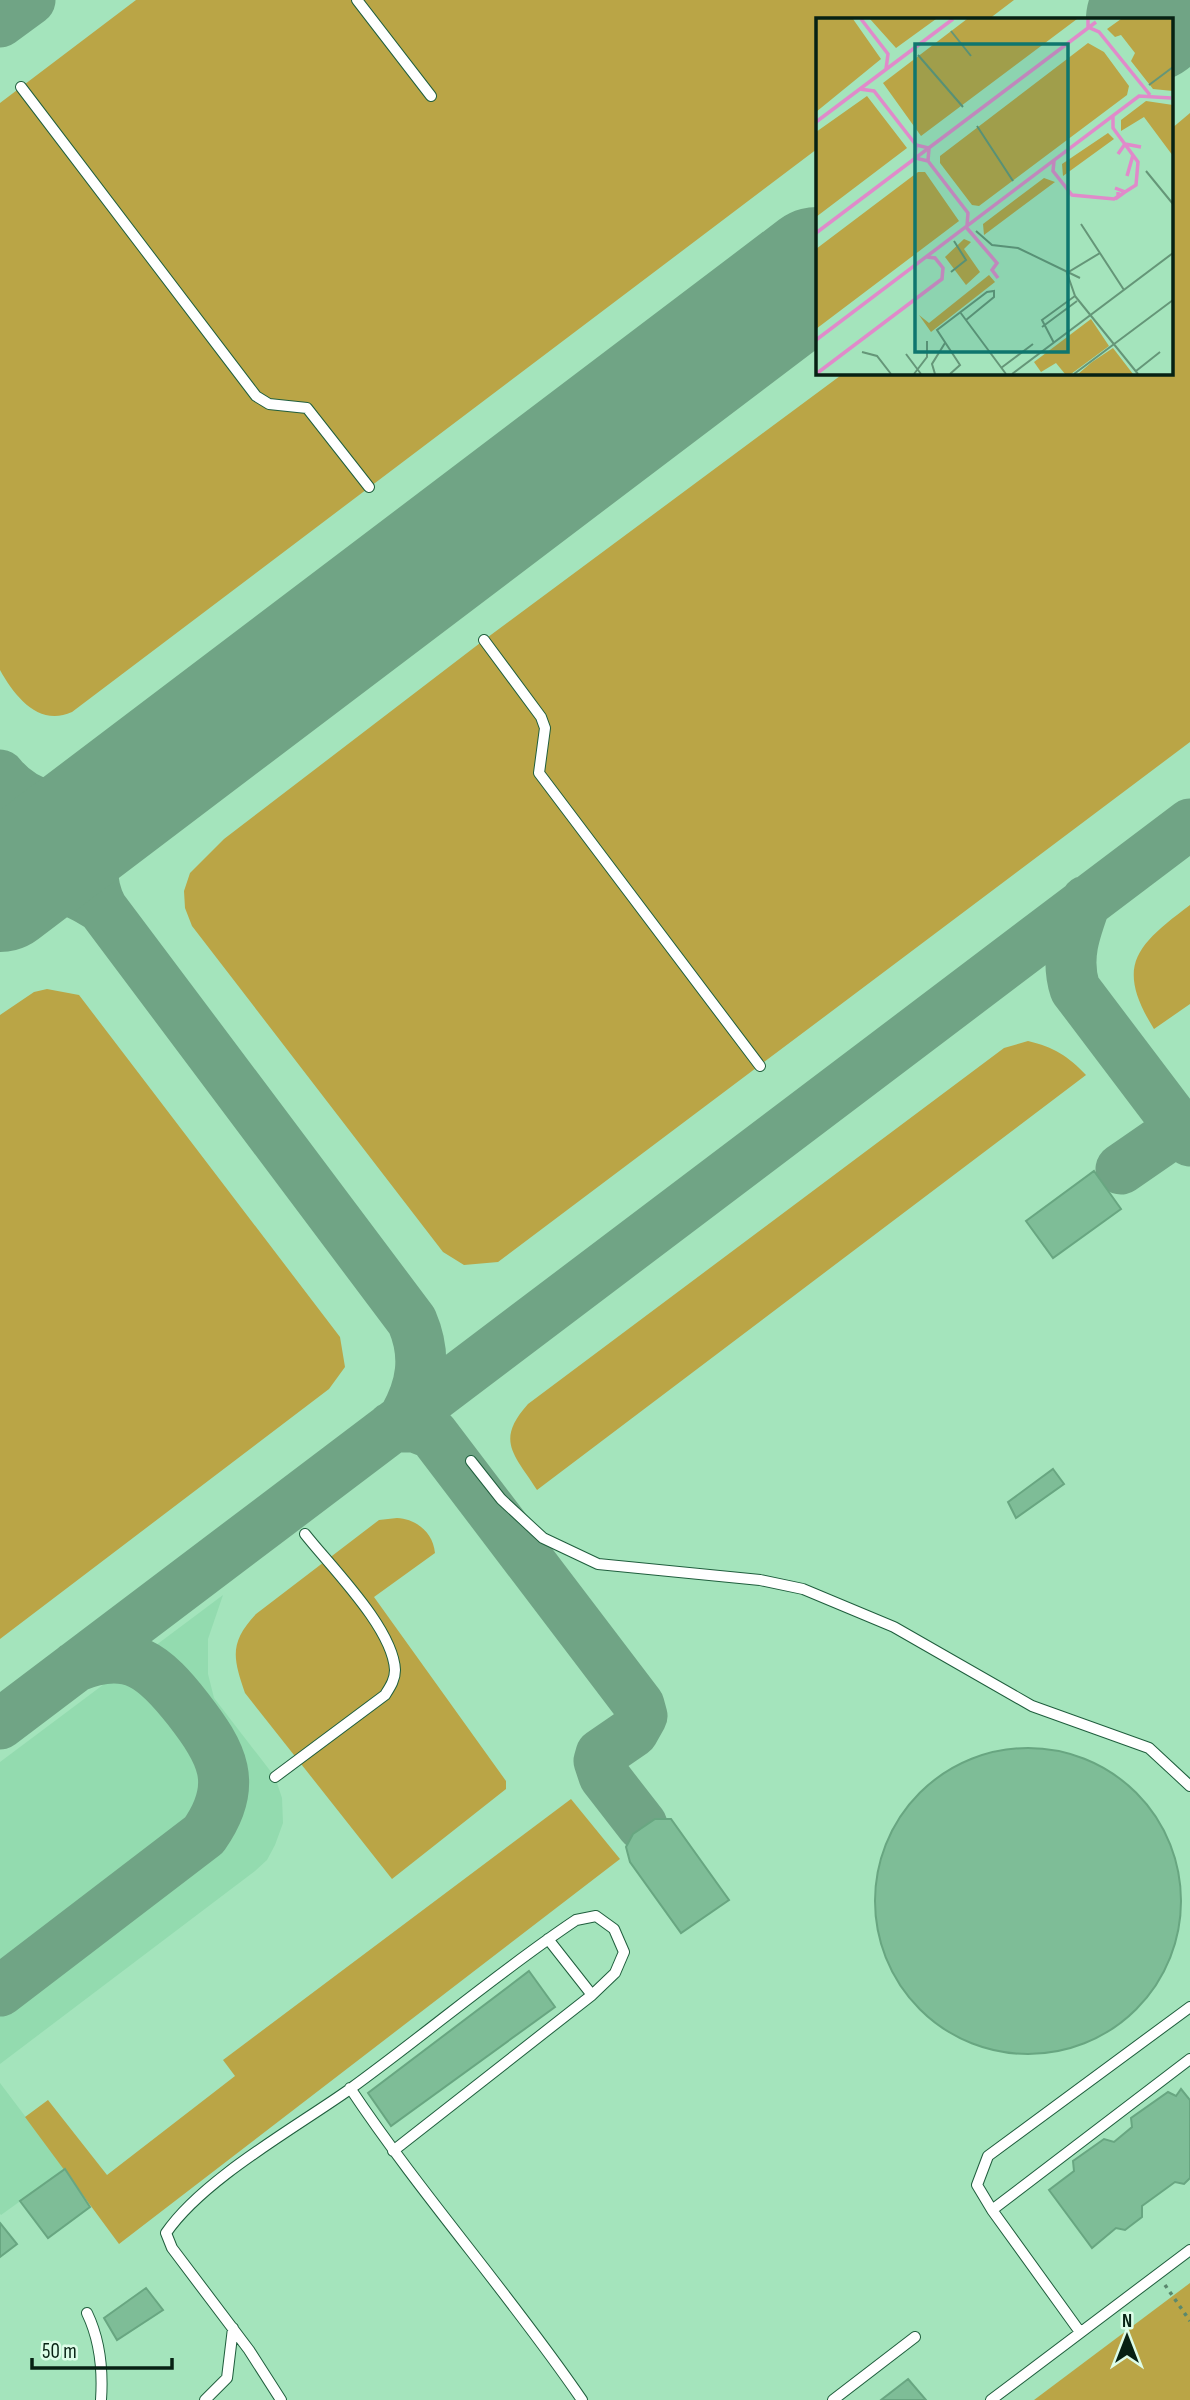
<svg xmlns="http://www.w3.org/2000/svg" width="1190" height="2400" viewBox="0 0 1190 2400" font-family="'Sofia Sans Condensed',sans-serif">
<rect width="100%" height="100%" fill="#a4e4bc"/>
<path fill="#93dbaf" d="M223,1595L208,1639V1674L214,1698L275,1777L282,1798L283,1823L275,1845L267,1860L255,1871L0,2064V1762Z
M0,2083L65,2169L1,2215L0,2214Z"/>
<path fill="#baa546" d="M136,0H1014L989,19H817V149L72,712C39,727 15,697 0,670V103Z
M1190,113V742L498,1262L464,1265L443,1252L192,926L185,908L184,891L190,873L224,839L484,640L844,373H1171V129Z
M1190,905V1004L1154,1029C1114,965 1137,945 1190,905Z
M47,989L79,995L340,1337L345,1367L329,1389L0,1639V1015L34,992Z
M1028,1041C1054,1047 1068,1056 1086,1075L537,1490C514,1454 495,1441 528,1404L1004,1048Z
M397,1518C416,1519 433,1532 435,1553L374,1597L506,1781V1789L392,1879L245,1693C233,1658 229,1643 256,1614L379,1520Z
M571,1799L620,1859L119,2244L25,2117L48,2100L107,2175L235,2076L223,2060Z
M1190,2283V2400H1034Z"/>
<g fill="none" stroke-linecap="round" stroke-linejoin="round">
<path stroke="#70a485" stroke-width="51" d="M0,22L30,0
M0,775C27,809 64,811 105,809C94,843 85,875 102,908L412,1321C427,1356 422,1386 404,1418
M0,888C15,851 22,822 7,784
M0,889C45,881 64,883 102,908
M1086,901C1075,931 1065,958 1075,989L1190,1141
M1121,1169L1163,1140
M392,1427H415L433,1434L639,1705L642,1716L633,1732L601,1754L599,1761L604,1776L642,1825
M0,1724L1190,824
M0,1991L204,1835C240,1784 222,1753 188,1709C155,1667 130,1644 75,1667"/>
<path stroke="#70a485" stroke-width="126" d="M1149,19L1174,0
M0,889L817,270"/>
</g>
<path fill="#7ebd97" stroke="#68a681" stroke-width="2" d="M1094,1171L1121,1209L1053,1258L1026,1221Z
M1053,1469L1064,1484L1016,1518L1008,1502Z
M875 1901a153 153 0 1 1 306 0a153 153 0 1 1-306 0Z
M655,1819H671L729,1900L681,1933L630,1862L626,1847L633,1834Z
M529,1971L555,2007L391,2126L368,2093Z
M1181,2089L1190,2100V2178L1184,2184L1175,2182L1142,2206V2217L1125,2230L1116,2228L1092,2248L1049,2190L1074,2171L1073,2161L1104,2139L1114,2142L1132,2127L1131,2118L1168,2092L1176,2096Z
M65,2169L90,2207L48,2238L20,2201Z
M0,2223L17,2244L0,2257Z
M146,2288L163,2310L117,2340L104,2318Z
M908,2379L926,2400H881Z"/>
<g fill="none" stroke-linecap="round" stroke-linejoin="round">
<g stroke="#1f5e3d" stroke-width="12">
<path id="lane" d="M357,0L431,96
M21,87L256,396L269,404L307,408L369,487
M484,640L541,717L545,728L539,773L760,1066
M471,1461L501,1499L543,1538L598,1564L760,1580L803,1589L894,1627L1032,1706L1149,1748L1190,1786
M275,1777L385,1695C390,1687 395,1680 395,1670C393,1628 330,1566 305,1534
M548,1939L592,1995
M350,2088C422,2196 509,2293 582,2400
M992,2210L1190,2059
M87,2313C100,2340 103,2371 101,2400
M1080,2332L992,2210L977,2185L988,2156L1190,2007
M205,2400L227,2378L233,2328
M281,2400L249,2350L172,2248L166,2233C203,2179 295,2128 350,2089C426,2034 498,1972 576,1920L596,1916L614,1929L624,1952L615,1973L592,1995L393,2151
M833,2400L915,2337
M991,2400L1190,2250"/>
</g>
<path stroke="#5a886d" stroke-width="3.5" stroke-dasharray="3.5 5" stroke-linecap="butt" d="M1165,2285L1190,2321"/>
<use href="#lane" stroke="#fff" stroke-width="10"/>
</g>
<g transform="translate(816 18)">
<rect width="357" height="357" fill="#a4e4bc"/>
<path d="M0,1H37L65,41L0,94ZM54,1H120L80,30ZM151,1H261L105,118L67,65ZM305,1H357V73L337,71L315,43L319,35L305,17L299,19L291,11ZM272,25L288,34L313,68L311,77L163,188L156,187L124,145V138ZM51,78L91,130L0,199V114ZM330,83L357,87V138L328,99L305,113V102ZM292,115L298,121L247,158L246,146ZM102,154H109L143,203L0,311V231ZM228,160L239,164L168,217L167,206ZM148,221L155,224L148,231L164,254L150,267L129,239ZM173,257L179,264L115,314L103,297L113,305ZM275,301L293,328L255,356H249L240,345L225,354L218,344ZM297,330L317,356H262L276,344Z" fill="#baa546"/>
<path fill="none" stroke="#e08aca" stroke-width="3.5" d="M45,1L72,36L70,51M272,1V9L283,14L334,77M43,71L58,73L100,127L113,130L112,143L152,195L151,208M0,104L137,1M100,127L99,140L112,143M302,136L309,126L325,129M238,143L237,153L256,177L298,181L320,167L322,144L297,110V97M311,158L317,137M299,170L309,174L302,179V174M150,209L181,245L176,252L182,260M0,215L280,4M0,322L323,78L355,80M0,356L126,261L127,250L119,240L111,239"/>
<path fill="none" stroke="#659678" stroke-width="2" d="M135,13L155,38M102,37L147,89M333,67L357,49M161,108L197,163M330,153L357,186M265,206L308,272M160,213L176,227L202,230L264,260M135,254L150,242L138,223M259,278L322,356M144,294L190,356M226,309L261,283M238,325L226,302L259,278L251,255L284,235M46,334L61,338L75,356M90,336L105,356M185,350L217,326M320,353L344,334L339,338M98,356L111,339V323M119,356L116,346L129,325M134,356L144,347L121,312L171,274L178,273V279L150,302M196,356L357,235M258,356L357,282"/>
<path fill="#0f766e" fill-opacity="0.15" stroke="#0f766e" stroke-width="3.5" d="M99,26H252V334H99Z"/>
<rect width="357" height="357" fill="none" stroke="#072113" stroke-width="3.5"/>
</g>
<g transform="translate(1127 2337)" stroke="#ddfde8" stroke-width="5" paint-order="stroke">
<path d="M0-5L12 26L0 18L-12 26Z" fill="#072113"/>
<text y="-10" font-size="19" font-weight="bold" text-anchor="middle" fill="#072113">N</text>
</g>
<path d="M32 2358v10h140v-10" fill="none" stroke="#072113" stroke-width="3.5"/>
<text x="42" y="2358" font-size="21" fill="#072113" stroke="#ddfde8" stroke-width="5" paint-order="stroke">50 m</text>
</svg>
